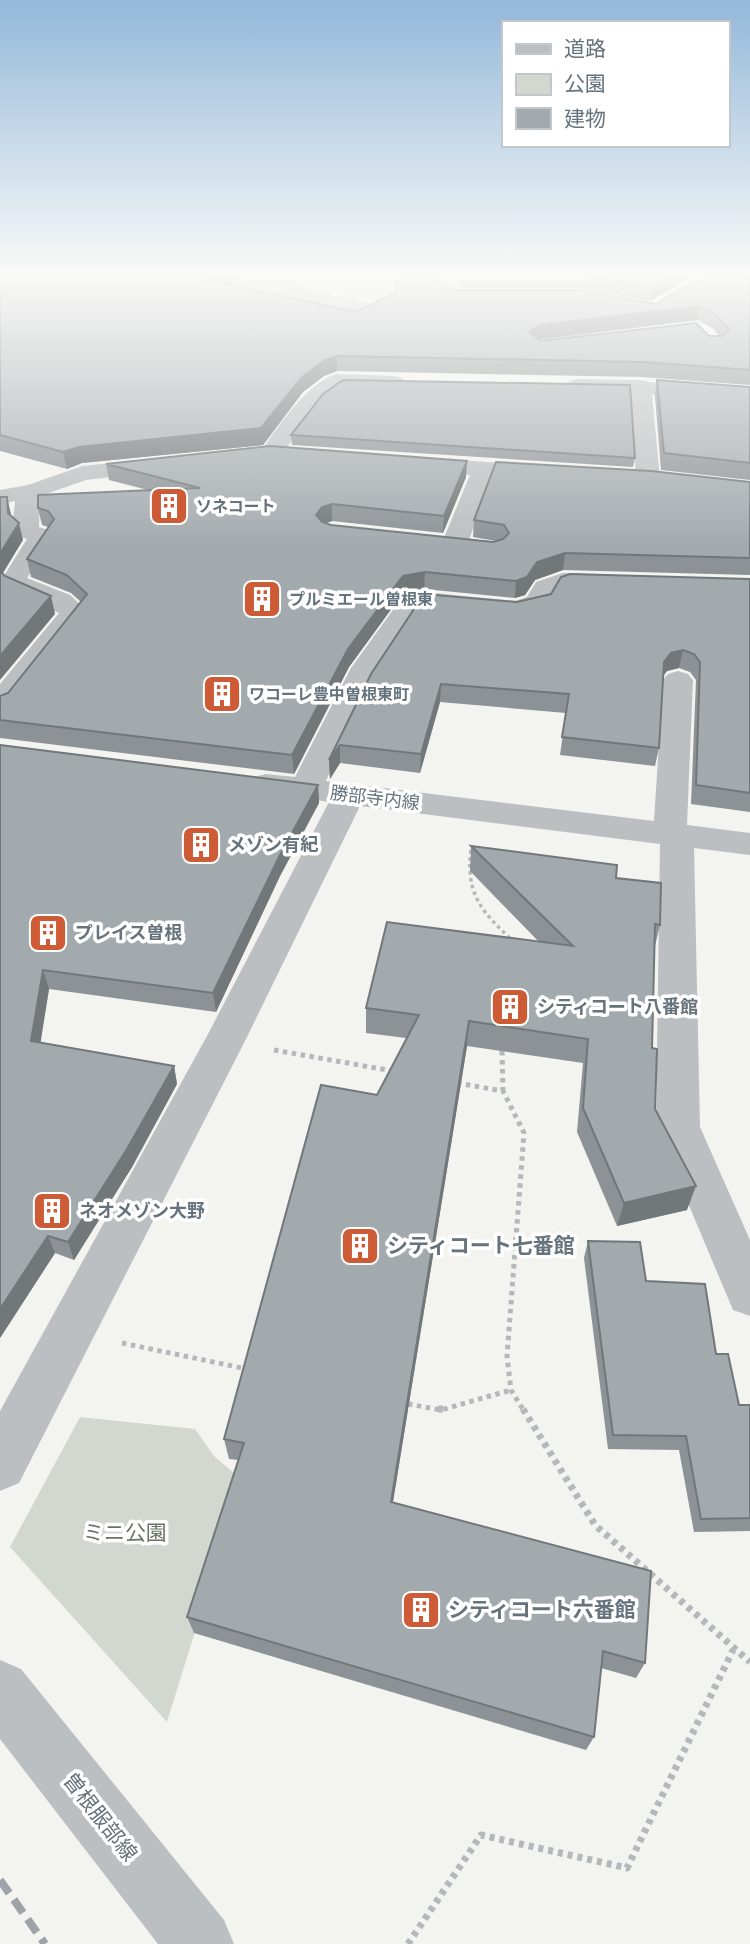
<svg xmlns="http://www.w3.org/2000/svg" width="750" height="1944" viewBox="0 0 750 1944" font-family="'DM Sans','Noto Sans JP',sans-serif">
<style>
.green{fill:#d2d8d0}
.water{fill:#b4bec2}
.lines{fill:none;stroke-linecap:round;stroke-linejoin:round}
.path-far2{stroke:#b5b8ba;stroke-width:3.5;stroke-dasharray:3.5 3.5;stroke-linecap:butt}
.path-far1{stroke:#b5b8ba;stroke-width:5;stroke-dasharray:4.5 4.5;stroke-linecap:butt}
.path{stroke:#b5b8ba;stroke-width:7;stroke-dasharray:5 5;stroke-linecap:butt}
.minor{fill:#bbbfc1;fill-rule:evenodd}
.rail{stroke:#9da3a7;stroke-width:8;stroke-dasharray:16 8;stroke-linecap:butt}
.wall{fill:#8c9296;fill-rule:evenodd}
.shaded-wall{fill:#72777a}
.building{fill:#a3aaae;stroke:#72777a;stroke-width:2;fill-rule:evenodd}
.labels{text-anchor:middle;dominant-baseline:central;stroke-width:7;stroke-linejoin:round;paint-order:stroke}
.far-poi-label{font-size:16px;font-weight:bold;fill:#66737d;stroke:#fff;text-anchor:start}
.street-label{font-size:18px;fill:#66737d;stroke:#fff}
.poi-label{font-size:18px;font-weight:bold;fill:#66737d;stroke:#fff;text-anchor:start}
.near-poi-label{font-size:21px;font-weight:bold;fill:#66737d;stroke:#fff;text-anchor:start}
.near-park-label{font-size:21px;fill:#677564;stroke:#fff}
.near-street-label{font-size:21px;fill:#66737d;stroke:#fff}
</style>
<rect width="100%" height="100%" fill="#f3f3f0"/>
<path class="green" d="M286 276H408L394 301C376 302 362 296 343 296L340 292 313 287 308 280Z
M80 1417 195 1429 214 1456 242 1480 167 1722 10 1547Z"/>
<path class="water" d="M172 276H281L308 285 304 288 315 291 333 292 331 296 357 297 354 299 377 306 361 325Z"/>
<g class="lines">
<path class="path-far2" d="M471 850C465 895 483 913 514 942"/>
<path class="path-far1" d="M274 1050 393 1071
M502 1051 503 1091
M457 1083 503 1091 524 1133 507 1356 511 1390 524 1411
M122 1343 247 1369
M408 1404 441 1410 511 1390"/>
<path class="path" d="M438 1409H443
M523 1409 595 1525 750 1662
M408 1944 481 1835 627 1868 733 1650"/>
<path class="minor" d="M439 276H457L458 291H495L504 296 495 301H443L440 297Z
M337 374 395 376 402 378 405 382 402 386 395 388 342 386 321 401 279 458H263L260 453C276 429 308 381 337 374Z
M577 379 641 380 649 382 750 388V400L652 395 660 478 656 483H640L636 478 631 394 570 389 567 385 570 381Z
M414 457 546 466 554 468 558 473 554 478 546 480 493 476 467 545 463 550 454 553 445 550 441 545 470 475 406 469 402 464 406 459Z
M159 458 167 460 171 465 167 470 86 480 40 496 39 527 51 531 55 536 27 578 70 595 88 612 11 710 0 713V684L59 613 10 591 0 582 27 539C8 534 14 518 15 501L0 504V490L28 485 82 466Z
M563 573 618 575 622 581 618 587C604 590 566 584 556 594 553 597 551 605 548 609L515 617 422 609C381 661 352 720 326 781L654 821 663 680 668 674 678 671 688 674 693 680 687 825 750 833V855L694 848 700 1127 750 1240V1316L733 1310 656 1127 660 844 360 806 245 1041 19 1483 0 1491V1411L207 1036 329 802 254 791 250 784 254 777 266 774 295 777 351 668 403 596 424 592 515 601 527 597 536 582Z
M0 1660 21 1669 224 1920 234 1944H158L0 1739Z"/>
<path class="rail" d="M0 1880 45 1944"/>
</g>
<path class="wall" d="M0 276 229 284 356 312 395 293 438 283 450 290 656 304 750 276V385L641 377 337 371 324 376 303 392 263 445 82 463 67 469 0 451ZM698 320 714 329 719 336 540 341 539 340Z
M459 276H693L650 301 577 288H460Z
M657 380 750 387V480L661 470 655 396Z
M291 435 635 458 633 467 292 445Z
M106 464 466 477 443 533 332 521 325 523 331 525 493 542 496 541 473 537 474 520 750 482V575L563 570 535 580 525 595 515 598 424 589 403 593 349 667 294 774 0 738V696L8 693 81 602 71 593 31 577 27 559 48 527 42 525 38 508 148 490 109 480Z
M750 579V812L691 804 696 680 690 672 679 668 667 671 663 676 659 748 655 766 560 755 566 713 440 702 420 773 340 763 330 779 329 760 371 674 517 602Z
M0 745 318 785 319 803 280 876 216 1012 49 989 40 1042 174 1066 177 1084 132 1167 74 1260 55 1253 0 1338Z
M471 846 616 878 660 925 655 946 652 1048 655 1109 687 1210 617 1226 577 1132 583 1063 467 1046 393 1502 645 1663 636 1678 601 1668 594 1737 586 1750 194 1633 187 1617 238 1460 229 1459 224 1439 377 1095 406 1038 366 1033V1008L539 942 470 871Z
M588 1241 646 1281 716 1354 739 1405H750V1531L694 1532 679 1450 608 1449 584 1258Z"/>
<path class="shaded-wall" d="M216 276H246L209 294 208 280Z
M672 276H693L650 301 653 287Z
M700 306 698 320 540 339 528 347 529 332 541 325Z
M337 356V371L324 376 303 392 263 445 82 463 67 469 63 452 302 377 324 361Z
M467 461 466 477 443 533 444 516Z
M7 497 11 514 12 531 8 513Z
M332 504V521L322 525 316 515 322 507Z
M19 523 23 540 0 578V554Z
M565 553 563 570 535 580 525 595 515 598 516 581 537 562Z
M425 572 424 589 403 593 349 667 294 774 292 755 348 649 403 576Z
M51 596 55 614 0 680V656Z
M683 650 679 668 667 671 660 680 664 662 671 653Z
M441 684 440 702 420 773 421 754Z
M340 745V763L330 779 329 760Z
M318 785 319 803 280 876 216 1012 213 993 279 857Z
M43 970 49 989 38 1059 31 1041Z
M469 1021 467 1046 390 1520 391 1502Z
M174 1066 177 1084 132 1167 74 1260 68 1242Z
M696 1186 687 1210 617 1226 624 1203Z
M48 1236 55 1253 0 1338V1309Z"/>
<path class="building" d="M0 276H216L208 280 356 312 395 293 398 276H438V283L450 290H578L656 304 702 276H750V370L643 362 337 356 324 361 302 377 261 428 79 447 63 452 0 435ZM700 306 716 315 729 329 723 336H709L696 323 540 341 529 332 541 325Z
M588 276H672L653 287Z
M343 380 630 385 635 458 291 435 323 394Z
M657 380 750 387V463L664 453Z
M270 446 467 461 444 516 332 504 322 507 316 515 322 522 331 525 493 542 503 539 509 533 504 525 474 520 496 462 651 471 750 482V558L565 553 537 562 527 577 516 581 425 572 403 576 348 649 292 755 0 720V696L8 693 87 594 67 575 27 559 54 519 48 511 38 508V495L200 488 106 464Z
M0 497H7L8 513 19 523 0 554Z
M0 571 5 576 51 596 0 656Z
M570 574 750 579V793L696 785 700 662 694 654 683 650 671 653 664 662 659 748 562 737 569 694 441 684 421 754 340 745 329 760 371 674 424 594 517 602 551 594 561 577Z
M0 745 318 785 279 857 213 993 43 970 31 1041 174 1066 127 1149 68 1242 48 1236 0 1309Z
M471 846 617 865 616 878 661 883 660 925 655 924 652 1048 657 1049 655 1109 696 1186 624 1203 583 1108 588 1039 469 1021 391 1502 651 1571 645 1663 603 1651 594 1737 187 1617 244 1443 224 1439 321 1085 377 1095 419 1015 366 1008 387 922 573 946Z
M588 1241 640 1242 646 1281 705 1284 716 1354H728L739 1405H750V1518L701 1519 686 1436 613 1435Z"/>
<linearGradient id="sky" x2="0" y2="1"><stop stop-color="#93b8d9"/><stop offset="0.5" stop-color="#fafaf8"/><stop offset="1" stop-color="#fafaf8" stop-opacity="0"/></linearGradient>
<rect width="750" height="548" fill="url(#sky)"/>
<defs>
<g id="building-square" transform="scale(2.0125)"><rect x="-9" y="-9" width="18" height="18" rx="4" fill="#cd5b36" stroke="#fff"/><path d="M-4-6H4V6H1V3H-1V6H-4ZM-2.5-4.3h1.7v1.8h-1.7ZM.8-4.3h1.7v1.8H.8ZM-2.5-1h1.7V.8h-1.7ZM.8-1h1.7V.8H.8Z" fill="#fff"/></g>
</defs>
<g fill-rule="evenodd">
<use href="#building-square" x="169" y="506"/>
<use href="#building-square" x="262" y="599"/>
<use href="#building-square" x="222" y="694"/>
<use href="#building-square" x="201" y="845"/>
<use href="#building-square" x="48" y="933"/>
<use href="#building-square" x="510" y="1007"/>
<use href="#building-square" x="52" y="1211"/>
<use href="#building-square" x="360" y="1246"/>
<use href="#building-square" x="421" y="1610"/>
</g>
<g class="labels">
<g class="far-poi-label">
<text x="196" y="506">ソネコート</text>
<text x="289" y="599">プルミエール曽根東</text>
<text x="249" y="694">ワコーレ豊中曽根東町</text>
</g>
<g class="street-label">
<text transform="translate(375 798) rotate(7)">勝部寺内線</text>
</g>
<g class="poi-label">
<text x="228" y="845">メゾン有紀</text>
<text x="75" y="933">プレイス曽根</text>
<text x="537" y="1007">シティコート八番館</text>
<text x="79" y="1211">ネオメゾン大野</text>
</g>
<g class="near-poi-label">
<text x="387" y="1246">シティコート七番館</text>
<text x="448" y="1610">シティコート六番館</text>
</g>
<g class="near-park-label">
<text x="125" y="1533">ミニ公園</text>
</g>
<g class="near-street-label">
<text transform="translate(100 1817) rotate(52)">曽根服部線</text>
</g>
</g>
<rect x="502" y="21" width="228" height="126" fill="#ffffff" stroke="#c2c7cb" stroke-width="2"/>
<rect x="516" y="44" width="35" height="10" fill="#bbbfc1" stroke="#c2c7cb" stroke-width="2"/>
<text x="564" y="56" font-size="21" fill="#66737d">道路</text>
<rect x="516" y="74" width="35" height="21" fill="#d2d8d0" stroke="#c2c7cb" stroke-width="2"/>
<text x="564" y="91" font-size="21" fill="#66737d">公園</text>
<rect x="516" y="108" width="35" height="21" fill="#a3aaae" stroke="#c2c7cb" stroke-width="2"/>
<text x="564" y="126" font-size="21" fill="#66737d">建物</text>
</svg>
